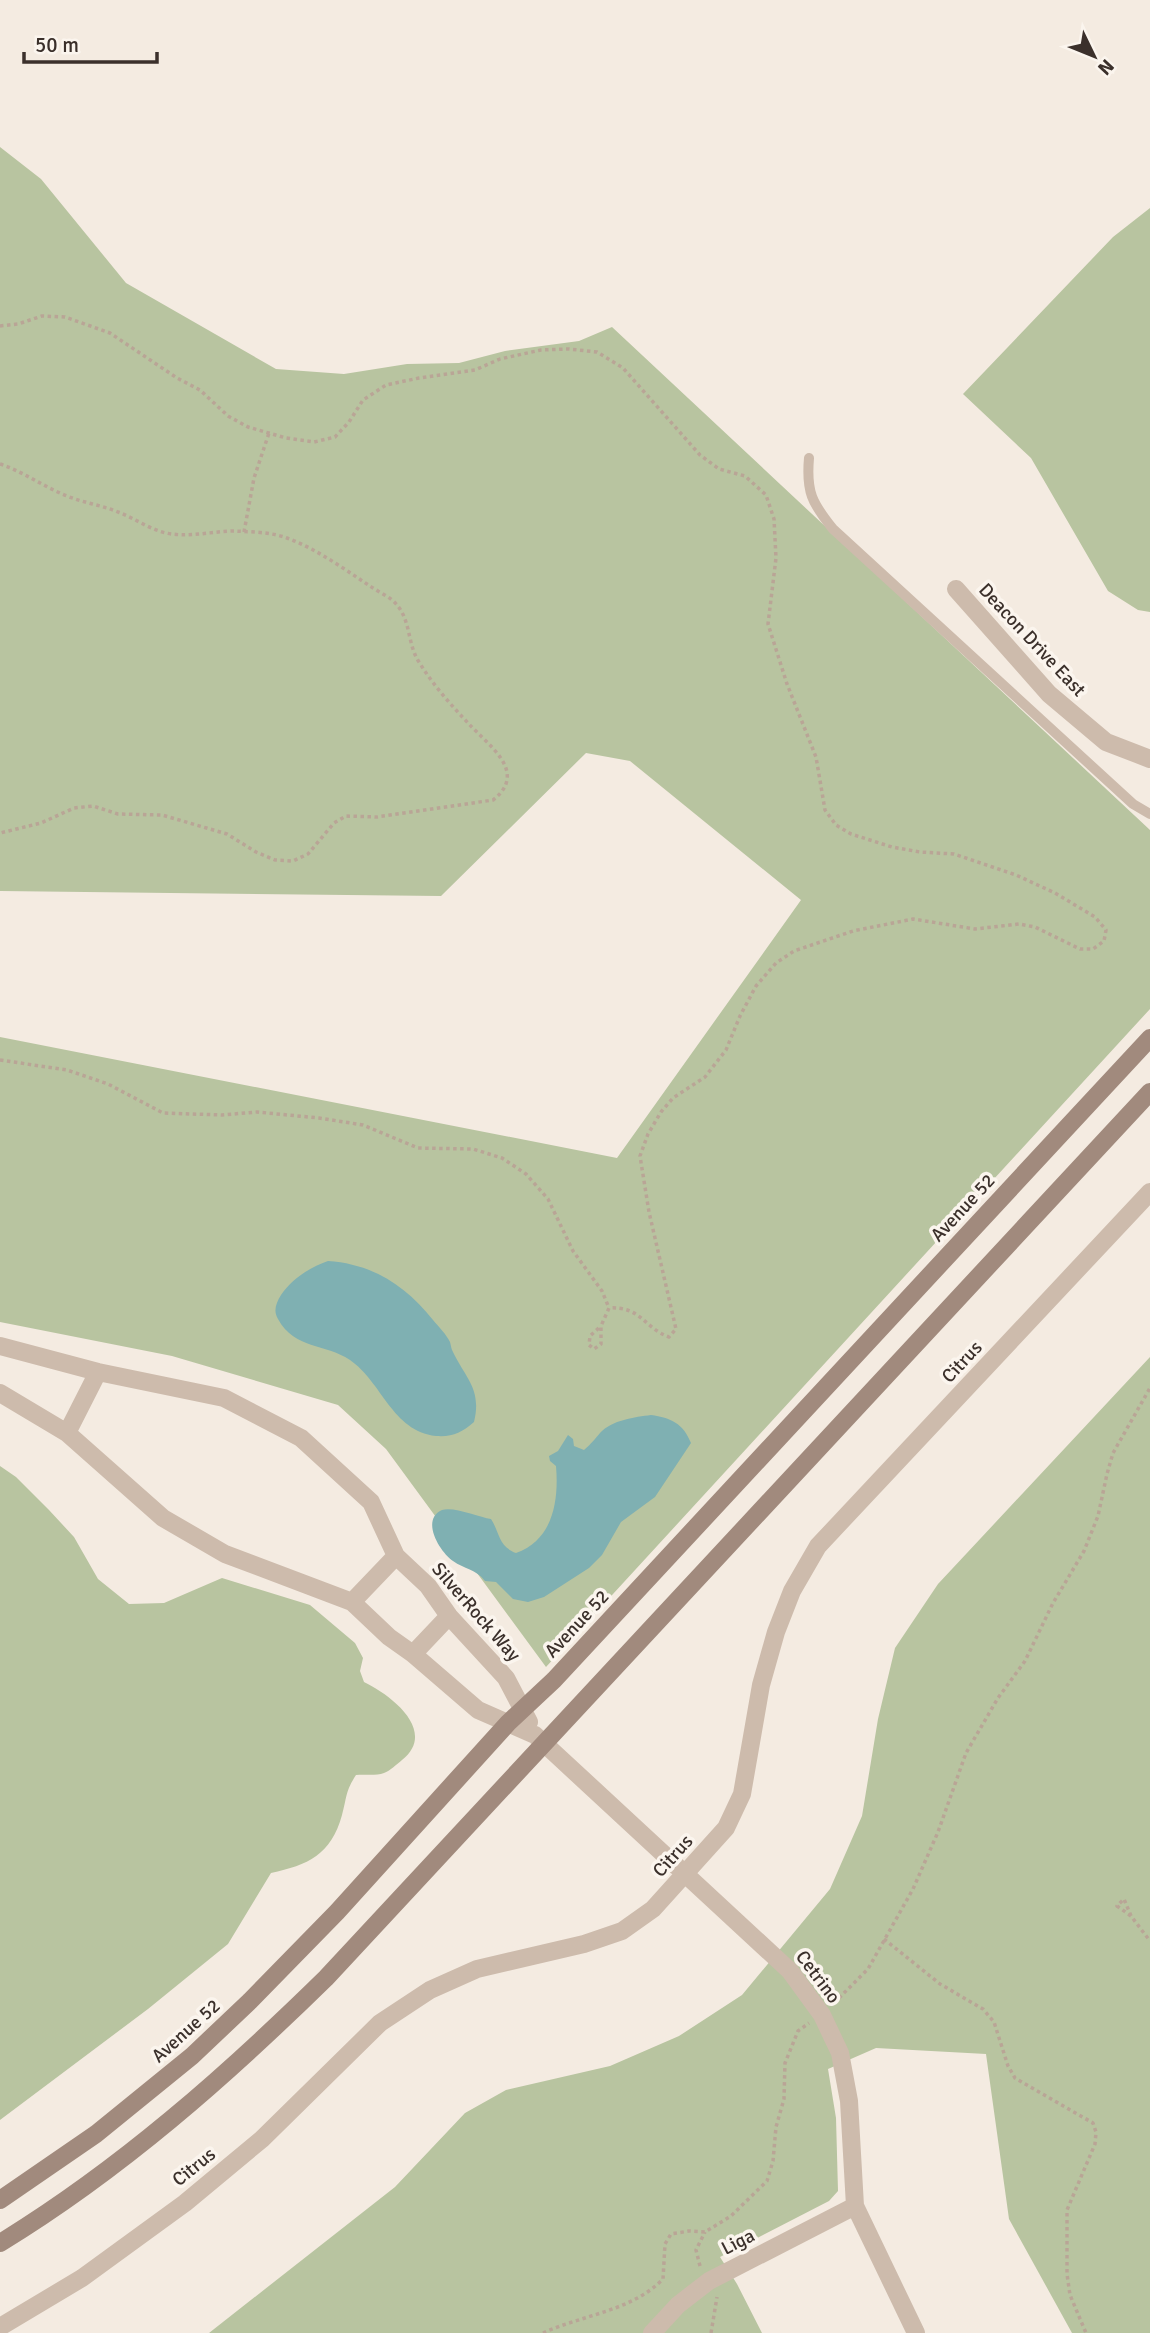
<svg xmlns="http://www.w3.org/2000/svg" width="1150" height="2333" viewBox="0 0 1150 2333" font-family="Signika,sans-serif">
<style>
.green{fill:#b8c4a0}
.water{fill:#7fb0b2}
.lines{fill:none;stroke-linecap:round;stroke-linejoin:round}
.path{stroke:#b9a596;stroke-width:3.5;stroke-dasharray:3.5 3.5;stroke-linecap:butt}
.lane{stroke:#cdbbac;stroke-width:10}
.street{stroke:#cdbbac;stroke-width:18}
.secondary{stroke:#a18a7d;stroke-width:18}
.labels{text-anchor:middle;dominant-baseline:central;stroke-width:7;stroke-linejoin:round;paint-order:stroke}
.street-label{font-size:19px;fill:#3b302b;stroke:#fbf5ee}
</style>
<rect width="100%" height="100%" fill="#f4ebe1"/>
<path class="green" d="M0 147 41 179 126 283 276 369 344 374 407 364 459 363 505 351 579 341 612 327 1150 830V1009L546 1667 386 1449 338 1405 172 1356 0 1322V1037L617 1158 801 900 630 761 586 753 441 896 0 891Z
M1150 208V612L1138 610 1108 591 1031 458 963 394 1113 237Z
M1150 1357V2333H1072L1009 2219 986 2054 876 2048 828 2069 836 2118 838 2191 829 2201 720 2257 737 2284 762 2333H209L395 2187 465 2113 506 2090 610 2066 679 2036 742 1995 830 1889 862 1816 878 1719 895 1648 938 1584Z
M0 1466 16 1477 49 1510 74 1537 98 1579 129 1604 164 1603 222 1578 310 1605 355 1643 363 1658 360 1671 364 1682C391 1695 438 1731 402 1760 397 1764 390 1771 384 1773 376 1776 365 1774 356 1775 345 1792 347 1797 342 1815 331 1855 308 1865 271 1873L228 1944 148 2009 0 2120Z"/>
<path class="water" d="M328 1261C373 1264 406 1286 433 1320 439 1327 446 1334 450 1342 451 1345 451 1349 453 1352 466 1379 482 1389 474 1422 461 1433 453 1437 436 1436 392 1431 382 1382 350 1360 325 1343 295 1350 278 1319 273 1311 276 1303 281 1295 292 1279 310 1267 328 1261Z
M651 1415C671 1418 683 1423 691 1443L655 1497 621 1522 602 1555 589 1568 544 1597 528 1602 513 1599 496 1582 485 1581C476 1569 464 1569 453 1561 440 1552 420 1520 442 1510 453 1506 479 1517 491 1519 500 1533 498 1546 516 1553 553 1540 559 1501 556 1466L550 1461 549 1456 558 1451 568 1435 573 1439 574 1446 584 1450C591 1444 595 1439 600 1433 612 1420 635 1417 651 1415Z"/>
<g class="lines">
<path class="path" d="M0 326 18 324 42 316 65 317 110 333 177 378 200 390 228 416 248 427 286 438 314 442 335 437 349 422 363 400 386 385 419 378 475 370 500 359 541 350 569 349 597 352 623 368 700 455 719 469 745 476 766 495 774 519 776 558 768 624 787 684 816 757 825 810 836 825 851 834 892 847 920 852 954 854 1016 875 1055 893 1095 917 1106 930 1104 941 1093 949H1080L1035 927 1019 924 975 929 913 919 853 931 794 951 776 963 756 986 740 1016 726 1050 705 1077 673 1098 661 1112 648 1134 640 1156 649 1212 676 1329 669 1337C644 1328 641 1306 609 1308
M0 464C24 472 44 487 67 496 84 503 101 505 118 512 134 518 149 529 166 533 189 538 212 531 235 531 252 532 271 532 287 538 317 549 344 569 370 586 377 591 386 595 392 600 412 617 406 642 419 662 433 685 451 705 469 724 488 745 529 772 493 800L377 817 346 816 334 823 308 854 293 861 275 860 256 852 227 834 162 815 118 814 93 806 74 808 41 823 0 833
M244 532 254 478 269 433
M0 1060 67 1070 108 1084 163 1113 222 1115 257 1112 319 1118 363 1125 418 1148 473 1149 502 1158 526 1174 548 1199 573 1251 602 1291 609 1308 601 1326V1344L594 1349 589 1345 590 1336 601 1326
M1131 1916 1117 1906 1124 1899 1131 1916 1150 1941
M884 1939 940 1984 983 2009 994 2022 1008 2066 1015 2078 1093 2123 1096 2132 1095 2144 1067 2210V2274L1070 2295 1086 2333
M834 2003 868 1969 913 1889 938 1832 966 1753 998 1698 1025 1661 1053 1603 1084 1551 1098 1516 1107 1474 1113 1453 1150 1388
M700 2266 696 2250 705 2232
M543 2333C582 2315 632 2311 663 2279L665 2244 671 2234 689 2231 705 2232 731 2216 767 2181 773 2161 776 2127 784 2099 785 2063 798 2031 809 2023
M711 2333 717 2297"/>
<path class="lane" d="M809 458C806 492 812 503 833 529L1133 804 1150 814"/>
<path class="street" d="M956 589 1049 694 1106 742 1150 759
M0 1346 98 1372 224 1398 301 1438 371 1502 396 1556 428 1586 449 1616 506 1678 529 1722
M0 1393 67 1433 163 1518 225 1554 352 1602 389 1637 413 1654 478 1710 535 1735 790 1971 822 2015 840 2053 849 2101 855 2206 916 2333
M67 1433 98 1372
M352 1602 396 1556
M413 1654 449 1616
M0 2327 82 2278 185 2203 262 2139 380 2023 430 1990 477 1969 584 1944 622 1931 653 1909 726 1828 742 1794 761 1685 776 1632 792 1591 818 1546 1150 1192
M652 2333 678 2305 709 2281 855 2206"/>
<path class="secondary" d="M0 2200 96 2134 192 2056 250 2001 337 1912 508 1723 554 1680 1150 1038
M0 2243C121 2169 226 2076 326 1978L1150 1092"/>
</g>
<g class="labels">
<g class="street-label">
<text transform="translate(1032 640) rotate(47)">Deacon Drive East</text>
<text transform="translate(963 1208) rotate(-47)">Avenue 52</text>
<text transform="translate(962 1362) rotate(-47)">Citrus</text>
<text transform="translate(476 1612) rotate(49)">SilverRock Way</text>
<text transform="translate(577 1624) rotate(-47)">Avenue 52</text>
<text transform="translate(673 1856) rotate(-48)">Citrus</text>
<text transform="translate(818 1977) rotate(53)">Cetrino</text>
<text transform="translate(186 2031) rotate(-42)">Avenue 52</text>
<text transform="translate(194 2167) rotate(-39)">Citrus</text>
<text transform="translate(738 2242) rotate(-27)">Liga</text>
</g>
</g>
<g transform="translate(1094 56) rotate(133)" stroke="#fbf5ee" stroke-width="5" paint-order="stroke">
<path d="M0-5L12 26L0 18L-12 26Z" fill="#3b302b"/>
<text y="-10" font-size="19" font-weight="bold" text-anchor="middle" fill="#3b302b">N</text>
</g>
<path d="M24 52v10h133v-10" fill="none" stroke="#3b302b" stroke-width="3.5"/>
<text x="35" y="52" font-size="21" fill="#3b302b" stroke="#fbf5ee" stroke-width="5" paint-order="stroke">50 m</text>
</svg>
